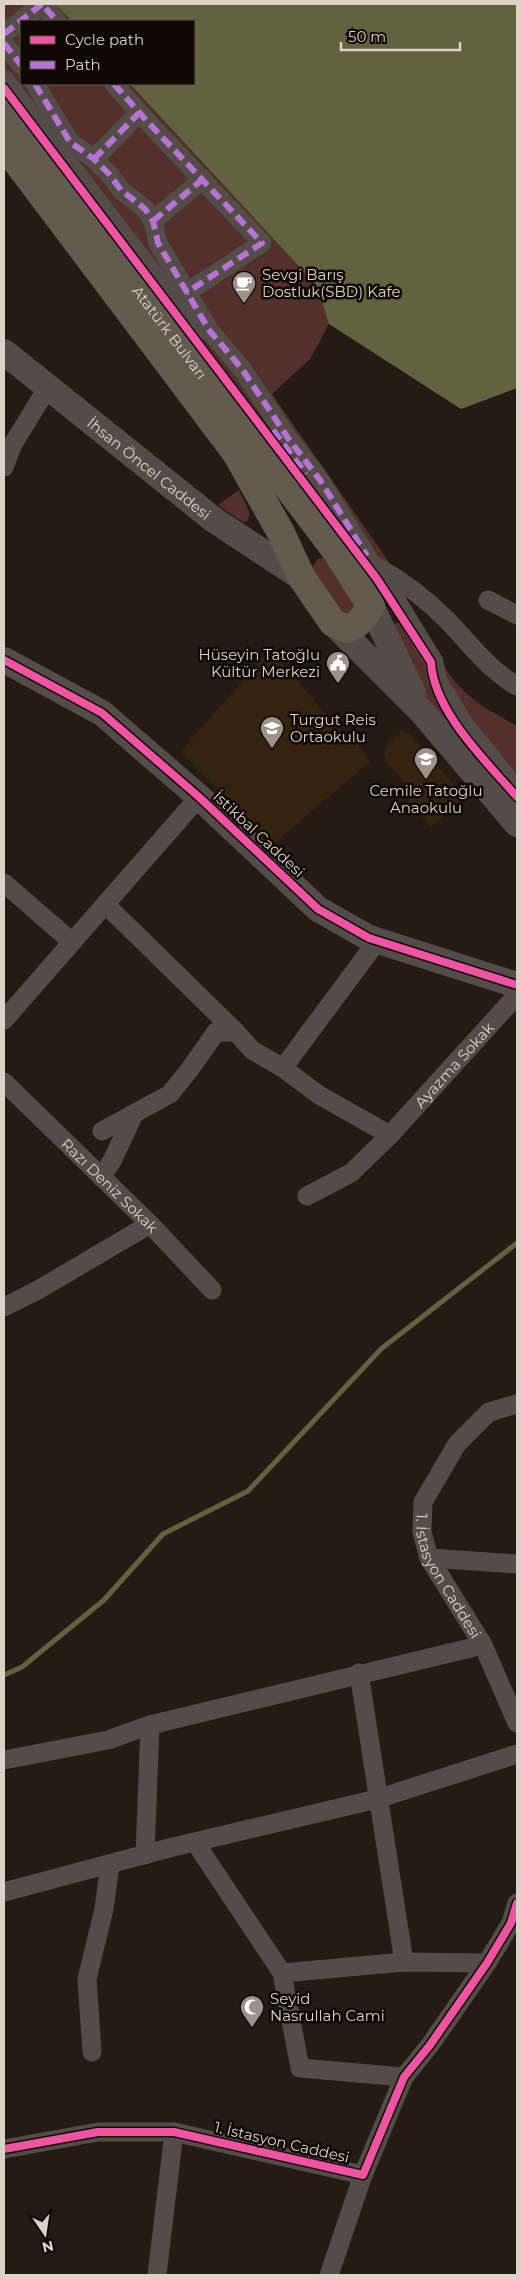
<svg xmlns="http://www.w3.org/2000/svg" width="521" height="2279" viewBox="0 0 521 2279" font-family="Montserrat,sans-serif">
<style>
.built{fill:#34230f}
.green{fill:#54302d}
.water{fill:#60633d}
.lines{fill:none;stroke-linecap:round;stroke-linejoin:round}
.stream{stroke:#60633d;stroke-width:5}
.street{stroke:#544d47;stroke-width:19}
.secondary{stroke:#544d47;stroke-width:26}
.primary{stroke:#635c4e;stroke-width:28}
.quiet{stroke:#b673d3;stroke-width:6;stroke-dasharray:12 6;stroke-linecap:butt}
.cycleway-casing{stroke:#0f0904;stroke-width:11}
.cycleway{stroke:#f153a3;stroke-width:8}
.labels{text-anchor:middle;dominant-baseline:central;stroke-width:5;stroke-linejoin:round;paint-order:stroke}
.poi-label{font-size:15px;fill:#dcd2c8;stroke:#0f0904;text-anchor:start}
.street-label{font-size:15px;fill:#dcd2c8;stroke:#0f0904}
</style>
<rect width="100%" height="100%" fill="#241c14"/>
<path class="built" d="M270 650 354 746 357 744 371 761 273 844 180 752Z
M402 730 410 734 457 788 455 791 463 800 431 827 408 801 413 793 396 772 387 763 384 754 388 742Z"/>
<path class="green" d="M4 4H55L72 21H21V84H130L317 286 329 324 310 359 272 394 402 581 358 560 4 118Z
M239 490 250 514 247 521 243 522 218 505Z
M325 557 357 607 347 615H343L312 568 318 559Z
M398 622C434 627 436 661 457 684 474 703 495 714 517 726V826L433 719 390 627Z"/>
<path class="water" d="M55 4H517V388L461 409 329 324 317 286 130 84H194V21H72Z"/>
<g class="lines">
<path class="stream" d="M4 1675 22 1667 104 1600 163 1534 248 1491 381 1349 517 1243"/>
<g class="street">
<path d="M4 34 42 4 57 21"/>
<path d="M4 43 21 65"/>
<path d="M4 79 198 332"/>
<path d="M35 84 70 142 94 159 109 174 121 190 145 209 153 221 158 243 209 330 242 369 288 438 320 480 372 565 384 580 434 662 437 680 464 724 517 790"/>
<path d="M114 84 146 120 262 243 186 293"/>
<path d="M94 159 139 113"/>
<path d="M153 221 203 179"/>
<path d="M4 467 13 444 48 387"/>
<path d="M379 568C404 582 427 600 447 620 470 644 488 669 517 686"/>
<path d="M488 600 517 615"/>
<path d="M4 883 72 942"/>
<path d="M105 904 236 1032"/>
<path d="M378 940 283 1068 319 1095 390 1135"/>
<path d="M4 1020 199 797"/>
<path id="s1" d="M4 1082 150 1224 212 1290"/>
<path d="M102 1131 170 1094 190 1069 216 1032H236L252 1050 283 1068"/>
<path d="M101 1177 112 1161 133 1116"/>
<path id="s2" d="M307 1196 351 1173 390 1135 517 995"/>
<path d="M4 1307 38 1290 150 1224"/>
<path id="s3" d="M517 1404 489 1412 457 1444 423 1502 422 1532 429 1558 483 1645 517 1723"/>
<path d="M429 1558 517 1564"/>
<path d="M359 1673 404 1962"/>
<path d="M4 1760 108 1740 150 1725"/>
<path d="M195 1842 282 1973 300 2068 404 2077"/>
<path d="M145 1855 150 1725 483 1645"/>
<path d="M4 1892 169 1848 377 1799 517 1754"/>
<path d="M282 1973 404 1962 487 1963"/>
<path d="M92 2052 87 1979 104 1909 110 1864"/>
<path d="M4 2149 98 2132H174L363 2175 404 2077 430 2045 487 1963 511 1923 517 1903"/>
<path d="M157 2275 174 2132"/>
<path d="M329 2275 363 2175"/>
</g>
<g class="secondary">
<path id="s4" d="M4 352 214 520 302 578"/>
<path d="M371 606 413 693"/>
<path d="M333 623 422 712 517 824"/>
<path d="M4 660 102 713 199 797 318 909 369 938 517 985"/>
</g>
<path class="primary" id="s5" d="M4 113 336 551 371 606C364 617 360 624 348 629L333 623 302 578 280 531 236 453 4 145"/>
<path class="quiet" d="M4 34 42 4 57 21
M4 43 21 65
M35 84 70 142 94 159 109 174 121 190 145 209 153 221 158 243 209 330 242 369 288 438 320 480 367 556
M114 84 146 120 262 243 186 293
M94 159 139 113
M153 221 203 179
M273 430 306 474"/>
<g class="cycleway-casing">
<path id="cycleway" d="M4 88 377 579 431 662C434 712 486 761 517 797
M4 660 102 713 199 797 318 909 369 938 517 985
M4 2149 98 2132H174L363 2175 404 2077 430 2045 487 1963 511 1923 517 1903"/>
</g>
<use href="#cycleway" class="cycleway"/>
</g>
<defs>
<g id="cafe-pin" transform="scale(1.25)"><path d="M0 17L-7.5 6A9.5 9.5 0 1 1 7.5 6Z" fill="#9c9289" stroke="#0f0904"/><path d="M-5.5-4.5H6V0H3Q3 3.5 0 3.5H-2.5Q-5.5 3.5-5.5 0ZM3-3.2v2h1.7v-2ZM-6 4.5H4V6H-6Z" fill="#fff"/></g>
<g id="civic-pin" transform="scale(1.25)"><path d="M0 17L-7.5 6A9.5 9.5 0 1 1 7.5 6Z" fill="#9c9289" stroke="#0f0904"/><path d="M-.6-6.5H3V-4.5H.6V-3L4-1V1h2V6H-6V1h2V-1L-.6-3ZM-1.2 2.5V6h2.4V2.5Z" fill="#fff"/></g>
<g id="school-pin" transform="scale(1.25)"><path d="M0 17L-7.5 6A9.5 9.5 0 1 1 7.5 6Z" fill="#9c9289" stroke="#0f0904"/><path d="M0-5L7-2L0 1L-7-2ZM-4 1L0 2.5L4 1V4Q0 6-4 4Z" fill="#fff"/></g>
<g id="mosque-pin" transform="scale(1.25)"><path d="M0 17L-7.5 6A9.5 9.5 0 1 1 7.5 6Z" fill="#9c9289" stroke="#0f0904"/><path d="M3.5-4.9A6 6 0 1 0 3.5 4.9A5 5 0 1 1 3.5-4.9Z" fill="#fff"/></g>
</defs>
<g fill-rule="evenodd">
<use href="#cafe-pin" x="244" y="283"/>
<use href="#civic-pin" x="338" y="663"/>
<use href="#school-pin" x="272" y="728"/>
<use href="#school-pin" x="426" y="759"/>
<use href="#mosque-pin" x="252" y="2007"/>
</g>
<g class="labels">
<g class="poi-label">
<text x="262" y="274">Sevgi Barış<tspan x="262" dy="17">Dostluk(SBD) Kafe</tspan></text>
<text x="320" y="654" text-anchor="end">Hüseyin Tatoğlu<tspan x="320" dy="17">Kültür Merkezi</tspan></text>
<text x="290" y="719">Turgut Reis<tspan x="290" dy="17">Ortaokulu</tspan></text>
<text x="426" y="790" text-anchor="middle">Cemile Tatoğlu<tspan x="426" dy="17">Anaokulu</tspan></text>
<text x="270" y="1998">Seyid<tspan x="270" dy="17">Nasrullah Cami</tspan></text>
</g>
<g class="street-label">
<text stroke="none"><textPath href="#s5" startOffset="275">Atatürk Bulvarı</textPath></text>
<text stroke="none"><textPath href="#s4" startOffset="186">İhsan Öncel Caddesi</textPath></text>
<text transform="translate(259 834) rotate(43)">İstikbal Caddesi</text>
<text stroke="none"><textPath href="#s2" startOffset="199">Ayazma Sokak</textPath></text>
<text stroke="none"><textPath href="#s1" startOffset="148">Razı Deniz Sokak</textPath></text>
<text stroke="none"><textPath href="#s3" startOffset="222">1. İstasyon Caddesi</textPath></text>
<text transform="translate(282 2142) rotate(13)">1. İstasyon Caddesi</text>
</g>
</g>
<rect width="521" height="2279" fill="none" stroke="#dcd2c8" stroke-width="10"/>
<rect x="20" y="20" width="175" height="65" fill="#0f0904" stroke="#615952"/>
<rect x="30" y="36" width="25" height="8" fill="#f153a3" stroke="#615952"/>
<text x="65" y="45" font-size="15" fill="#dcd2c8">Cycle path</text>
<rect x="30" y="61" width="25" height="8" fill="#b673d3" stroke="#615952"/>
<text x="65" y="70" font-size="15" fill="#dcd2c8">Path</text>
<g transform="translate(45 2234) rotate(167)" stroke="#0f0904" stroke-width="4" paint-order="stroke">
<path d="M0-4L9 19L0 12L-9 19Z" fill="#dcd2c8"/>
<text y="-8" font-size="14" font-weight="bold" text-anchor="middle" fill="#dcd2c8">N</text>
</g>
<path d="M341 42v8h119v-8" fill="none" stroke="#dcd2c8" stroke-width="2.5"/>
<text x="348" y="42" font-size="15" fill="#dcd2c8" stroke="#0f0904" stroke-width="4" paint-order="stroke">50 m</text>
</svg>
